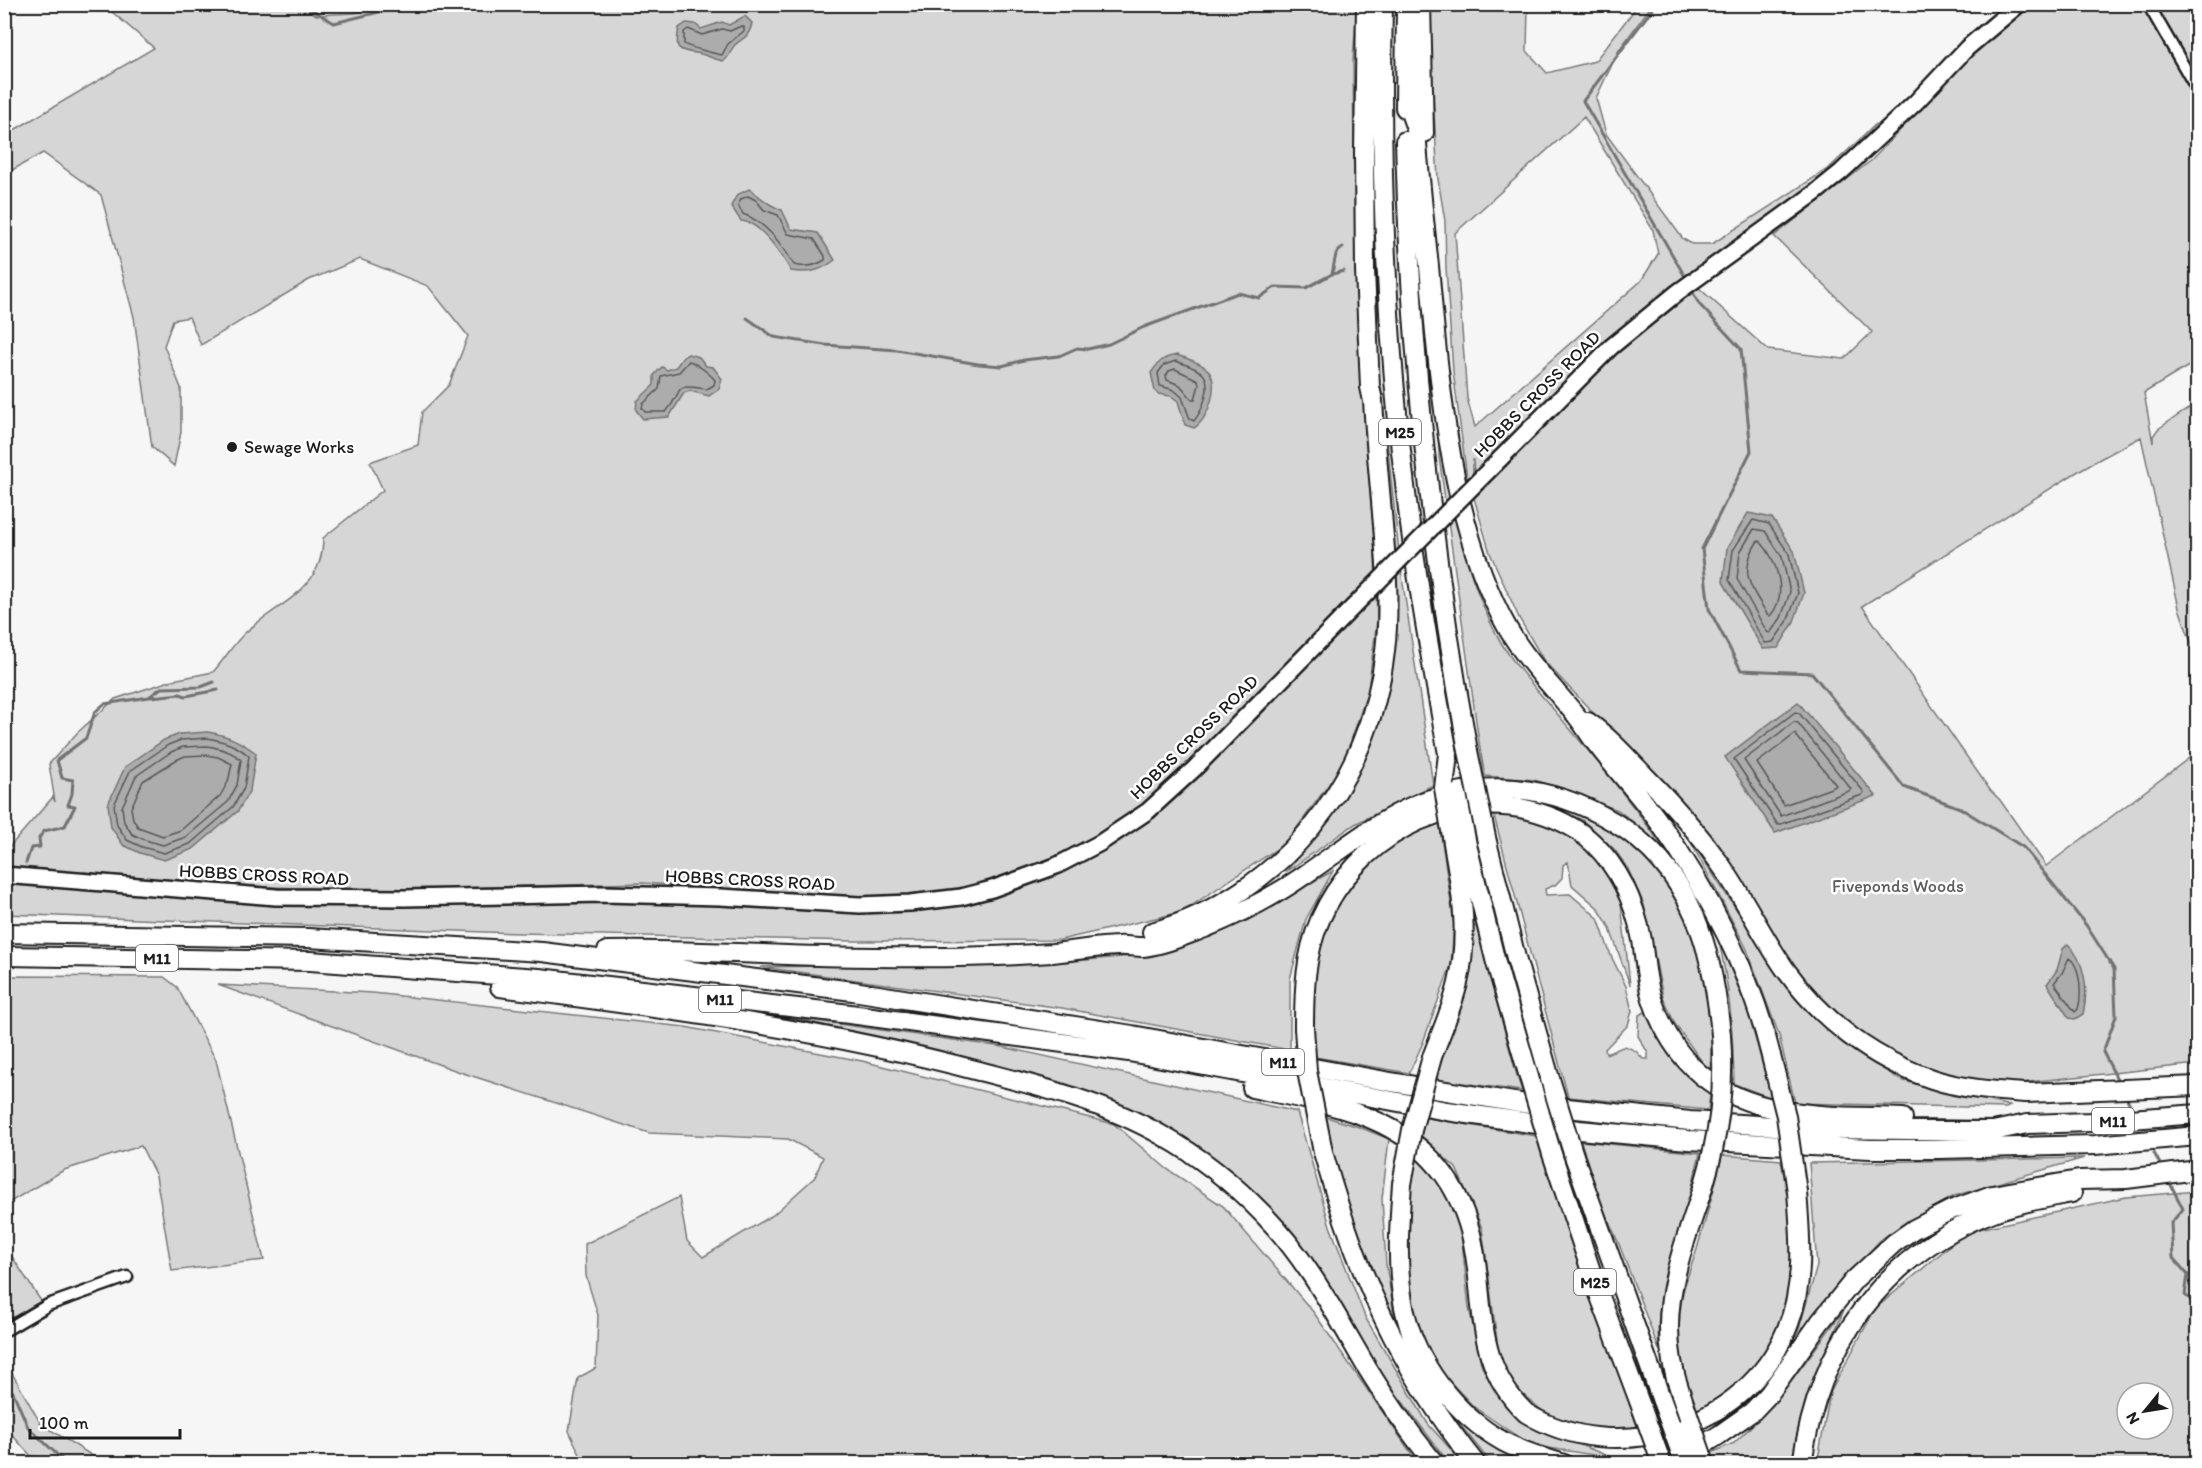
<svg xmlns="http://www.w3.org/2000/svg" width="2202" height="1468" viewBox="0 0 2202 1468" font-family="Itim,sans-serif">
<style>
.green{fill:#d6d6d6;stroke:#797979;stroke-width:1.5;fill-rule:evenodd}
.water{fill:#acacac;stroke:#727272;stroke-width:1.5}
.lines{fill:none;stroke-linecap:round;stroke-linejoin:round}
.shore{stroke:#565656;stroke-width:1.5}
.stream{stroke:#727272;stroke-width:3}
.street-casing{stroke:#1c1c1c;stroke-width:15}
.secondary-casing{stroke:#1c1c1c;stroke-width:20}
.highway-casing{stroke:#1c1c1c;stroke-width:22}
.street{stroke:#fff;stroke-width:10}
.secondary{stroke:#fff;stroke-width:15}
.highway{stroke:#fff;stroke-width:18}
.secondary-bridge-casing{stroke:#1c1c1c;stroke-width:20;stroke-linecap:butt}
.highway-bridge-casing{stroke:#1c1c1c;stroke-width:22;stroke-linecap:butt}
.secondary-bridge{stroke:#fff;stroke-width:15}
.highway-bridge{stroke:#fff;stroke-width:18}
.poi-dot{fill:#1c1c1c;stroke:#fff;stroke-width:2}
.labels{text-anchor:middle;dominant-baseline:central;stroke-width:5;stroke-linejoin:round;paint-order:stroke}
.shield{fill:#fff;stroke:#606060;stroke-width:1.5}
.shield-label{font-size:16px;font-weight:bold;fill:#1c1c1c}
.street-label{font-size:18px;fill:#1c1c1c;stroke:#fff}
.poi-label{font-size:18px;fill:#1c1c1c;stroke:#fff;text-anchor:start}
.park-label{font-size:18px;fill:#5d5d5d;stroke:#fff}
</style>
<rect width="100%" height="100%" fill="#f6f6f6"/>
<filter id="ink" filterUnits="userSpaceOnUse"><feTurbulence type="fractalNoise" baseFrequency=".0167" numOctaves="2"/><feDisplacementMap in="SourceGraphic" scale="12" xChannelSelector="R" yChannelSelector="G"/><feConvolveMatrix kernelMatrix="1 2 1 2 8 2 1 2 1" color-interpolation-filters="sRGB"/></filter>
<g filter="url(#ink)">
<path class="green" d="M301 4 316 15 355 13 389 4 1357 5 1353 61 1355 241 1366 441 1375 552 1377 620 1368 690 1343 765 1291 836 1281 846 1182 912 1060 940 855 941 485 932 5 914V852L53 797 55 802 49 764 77 733 115 699 173 680 213 672C224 660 233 644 245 633 278 602 323 592 323 538L383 490 370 462 418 445 422 412 449 385 468 336 428 286 360 259 309 280 201 345 189 317 173 320 164 346 181 388V432L174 466 152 447 134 317 101 195 43 153 5 174 4 136 154 48 104 5ZM84 872 192 885 383 890 643 883 830 896 229 900Z
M1430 5H1528L1527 51 1547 73 1595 61 1638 5H1652L1619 50 1596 98 1606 134 1683 239 1692 244H1712L1829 168 1876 124 1882 130 1849 157 1605 346 1474 475 1473 459V475L1467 478 1453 371 1446 268 1445 221 1438 179 1429 30ZM1584 117 1653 230 1658 254 1641 281 1475 427 1467 398 1455 233Z
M2026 5H2197V361L2144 393 2153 443V436L2158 429 2197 403V660L2179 608 2141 437 2085 467 1862 606 1990 790 2000 800 2046 866 2197 752V1064L2000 1085 1933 1071 1874 1045 1831 1014 1785 961 1654 777 1544 661 1519 618 1490 553 1474 498 1621 349 1699 288 1768 350 1844 359 1872 332 1774 236 1872 160 1965 61Z
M1381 384 1399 552 1392 559Z
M1438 428C1453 501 1463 575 1500 641 1517 669 1538 691 1559 716 1595 758 1631 802 1663 847L1618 810 1535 780 1485 776 1480 749 1439 457Z
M1401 570 1433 785 1355 824 1286 872 1337 806 1375 730 1391 677 1394 634V577Z
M1541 803 1585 814 1634 845 1682 903 1704 963 1712 1023 1710 1073 1675 1024 1663 997 1644 905 1627 867 1614 849 1582 820Z
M1493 812 1536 818 1571 835 1600 860 1620 894 1630 985 1609 926 1598 908 1572 885 1568 862 1563 865 1562 878 1555 885 1545 889 1546 895 1570 894 1598 918 1611 956 1626 986 1632 1011 1628 1025 1605 1049 1606 1054 1625 1046 1636 1051 1643 1059H1648V1053L1638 1036 1639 1015 1647 1011C1657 1037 1671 1060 1692 1079 1698 1084 1705 1089 1710 1095L1708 1110 1568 1097Z
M1439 821 1454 923 1451 965 1422 1045 1409 1073 1315 1057 1310 1003 1321 935 1347 884 1388 849 1420 829Z
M1687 835 1778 972 1832 1033 1900 1080 2010 1106 2006 1108 1795 1103 1779 1035 1746 947Z
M1333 871 1306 919 1290 979V1050L1062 1008 761 967 1063 962 1133 956 1208 934 1251 915Z
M1476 926 1517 1076 1522 1091 1433 1079 1467 983 1473 927Z
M1718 938 1747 1009 1772 1098 1734 1084C1733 1034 1730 986 1718 938Z
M5 976 164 977 177 987 216 1060 264 1260 172 1271 156 1176 141 1146 64 1170 5 1205Z
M218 985 373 993 685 1027 862 1061 1114 1124 1167 1169 1223 1206 1314 1313 1418 1463H584L569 1431 578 1378 596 1368 598 1315 586 1276 585 1244 679 1197 687 1241 703 1257 773 1215 815 1177 823 1157 788 1139 649 1133 460 1072Z
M788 1017 1003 1047 1297 1112 1330 1226 1365 1317 1428 1424 1463 1463H1449L1379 1371 1310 1259 1257 1194 1189 1142 1110 1100 947 1053Z
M1323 1116 1359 1127 1389 1139 1382 1199 1386 1264 1396 1327 1358 1244 1332 1162Z
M1421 1117 1536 1136 1642 1440 1559 1425 1513 1386 1499 1356 1482 1228 1456 1168 1416 1132Z
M1581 1141 1700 1153C1696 1170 1692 1187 1688 1204 1673 1256 1654 1294 1659 1350L1619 1244 1597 1194Z
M1413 1154 1442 1187 1451 1203 1461 1232 1469 1308 1482 1367 1506 1407 1543 1430 1613 1458 1530 1445 1474 1407 1439 1370 1412 1322 1406 1263 1409 1175Z
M1722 1155 1781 1160 1790 1208 1794 1248 1792 1290 1785 1321 1753 1375 1697 1419C1683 1380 1674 1338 1682 1297 1685 1281 1692 1265 1697 1249 1706 1218 1715 1187 1722 1155Z
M2084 1158 1954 1196 1881 1239 1825 1303 1795 1343 1817 1266 1809 1163Z
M2197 1191V1463L1817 1464 1830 1393 1875 1309 1966 1232 2126 1197ZM2127 1393H2163V1429H2127Z
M5 1246 41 1301 5 1322H4Z
M1844 1310 1810 1390 1794 1463H1712L1709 1454 1734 1443 1773 1405Z
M4 1359 41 1424 104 1463H68L31 1456 5 1427Z
M1444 1405 1522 1463H1491Z"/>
<path class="water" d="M745 16 752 23C748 43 738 37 732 49 729 55 729 57 724 61 714 60 706 54 696 53 676 51 675 48 679 28L686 23 695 24 701 29 722 22 729 25Z
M749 189C763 198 765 204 782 210L791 229 818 233 835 260C821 271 808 274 791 271 781 254 761 222 741 221L731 206 737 195Z
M688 354 699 357 706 366 713 367 722 379 719 389 709 396 690 391 684 393 669 417 643 419 636 410 637 401 654 385V375L662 367 667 370 676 367 683 357Z
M1177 355C1187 359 1201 362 1208 370 1220 384 1209 419 1194 428L1185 425 1178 401 1171 396 1158 394 1155 391 1151 373C1159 361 1164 357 1177 355Z
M1748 513 1772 518 1794 551 1804 593 1793 624 1778 648 1763 649 1723 582 1727 548Z
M1798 702 1876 796 1775 833 1725 757Z
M207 732C227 735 240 741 256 753L250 790 238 811 193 849 164 860 140 853 123 845 111 827 108 804 125 767 164 740 180 734Z
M2068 944C2085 961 2089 991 2083 1014L2075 1019 2069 1018 2047 984 2057 970 2063 949Z"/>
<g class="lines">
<path class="shore" d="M741 26 744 27V31L728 44 722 55C716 54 688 47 684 44V32L688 29 702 35 722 29 730 31Z
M748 196 756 200 764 210 778 215 788 234 814 239 825 256V260C815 266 805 268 794 265 782 244 766 222 743 214L738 205 741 199Z
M689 361C695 362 711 375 715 380L714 385 707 389C670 383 686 389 666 412H645L642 408 643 404 659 389 661 376 679 372Z
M1176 361C1184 364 1198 368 1203 374 1213 385 1202 411 1194 421L1190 419 1182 397 1174 390 1160 386 1158 373 1164 365Z
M1175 369 1198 380 1199 385 1195 399H1192L1180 385 1167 380 1166 376 1169 371Z
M1753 520 1769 524 1789 554 1798 593 1787 622 1773 642 1765 643 1729 580 1733 550Z
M1754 529 1765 531 1782 557 1790 592 1781 618 1770 633 1767 632 1737 579 1740 552Z
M1760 541C1777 560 1789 595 1770 616L1767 614C1751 587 1738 573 1757 542Z
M1795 712 1799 713 1864 792 1862 795 1778 825 1734 759Z
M1794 722 1798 723 1851 789 1849 791 1781 816 1744 760Z
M1795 734 1836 785 1834 787 1784 805 1757 763Z
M207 738C223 741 237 745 249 756L244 788 233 807 190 844 164 853 142 847 127 840 117 825 114 805 130 771 168 745 181 740Z
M207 746C220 748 232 751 241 760L237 785 228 802 186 837 163 845 145 840 132 834 124 822 122 807 136 776 171 752 183 747Z
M206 755 218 757 232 764 228 782 220 796 181 830 163 836 138 827 133 819 131 808 143 781 176 760 185 756Z
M2069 958C2081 966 2082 996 2078 1009L2075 1012 2054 983 2062 973Z"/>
<path class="stream" d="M303 4 334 23 412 4
M1656 4 1583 101 1687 280
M1332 274 1336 254 1343 247
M1691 289 1699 304 1741 349 1751 451 1702 549 1709 609 1741 670 1812 673 1904 787 1960 808 2023 847 2086 925 2114 969 2116 1016 2103 1052 2117 1079
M747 318 774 337 825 345 897 350 978 364 1002 366 1024 360 1059 356 1077 348 1088 349 1109 344 1144 327 1238 293 1259 298 1275 287 1306 288 1332 274 1344 271
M151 697 180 694 186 696 218 690
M26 863 31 848 40 847 39 838 44 831 65 826 75 806 68 805 72 794 73 780 62 778 57 760 86 738 95 712 104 704 149 697 161 688 201 687 214 682
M2127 1099 2132 1108
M2154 1153 2161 1166
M2171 1185 2183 1209 2171 1223 2173 1258 2188 1275 2185 1295 2198 1306
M4 1389 13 1392 28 1427 67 1464"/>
<g class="street-casing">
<path id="street" d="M2148 4 2198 91
M4 1331 48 1305 127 1277"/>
</g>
<g class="secondary-casing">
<path id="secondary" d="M1500 459 1611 347 1678 292 1815 193 1841 172 1916 102 1967 48 2019 4
M4 875 276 897 404 898 604 894 720 897 860 905 910 903 961 897 992 889 1056 866 1100 843 1148 811 1194 769 1353 607"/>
</g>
<g class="highway-casing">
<path id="highway" d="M1383 4C1379 183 1387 362 1412 539 1422 611 1435 682 1448 754
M1421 4 1424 133
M1405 98 1416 129C1419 175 1424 220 1429 266 1439 380 1450 527 1508 629 1526 660 1551 685 1574 713 1583 723 1590 736 1598 746 1618 772 1640 795 1659 822 1707 889 1752 975 1771 1056
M1405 108 1406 4
M1405 141C1410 346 1431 550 1468 751
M1588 722C1609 737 1626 756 1644 775 1671 802 1696 830 1718 861 1743 895 1761 934 1785 969 1822 1020 1872 1059 1932 1079 1962 1089 1995 1091 2026 1093L2198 1086
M1487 842 1516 958 1550 1079
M1467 845 1496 963 1529 1077
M1152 932C1281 895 1370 784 1385 651 1391 601 1385 551 1381 501 1378 468 1375 434 1373 401L1370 387 1365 270 1364 153 1366 4
M4 933 308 938 542 952 853 991 1132 1035 1391 1082 1520 1103 1690 1121 1827 1129 1993 1131 2027 1124 2090 1122 2198 1114
M607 951C696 949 786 957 875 957 934 958 993 957 1052 953 1073 951 1095 947 1117 946 1125 945 1134 947 1143 947 1163 945 1186 935 1205 928 1240 914 1273 897 1303 876 1375 827 1422 782 1515 789 1550 792 1584 804 1614 822 1692 869 1713 949 1721 1035
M4 956 310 961 539 978 850 1014 1129 1052 1447 1111 1579 1130 1688 1140 1870 1149H1939L2095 1145 2198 1136
M500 987C661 1008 821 1029 979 1071 1042 1087 1106 1103 1163 1136 1201 1157 1234 1184 1264 1215 1307 1259 1336 1315 1367 1368 1387 1401 1410 1433 1435 1464
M1304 1028C1304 991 1305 955 1320 920 1355 840 1442 790 1529 810 1553 816 1575 826 1593 843 1620 869 1635 904 1642 940 1645 960 1646 980 1652 999 1661 1027 1678 1056 1701 1075 1757 1121 1835 1115 1903 1118
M1432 1057C1441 1033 1452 1008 1458 983 1469 937 1462 894 1454 849
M1252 1088C1316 1102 1385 1110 1432 1160 1451 1180 1464 1207 1471 1234 1487 1299 1471 1361 1526 1413 1615 1468 1745 1429 1786 1331 1805 1287 1801 1239 1797 1192
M1323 1152C1356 1271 1398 1367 1476 1464
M1552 1154 1596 1286 1642 1409
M1574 1156 1662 1401
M1402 1184C1399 1224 1396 1266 1404 1307 1415 1362 1455 1415 1504 1442 1523 1452 1544 1458 1564 1464
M1681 1394C1653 1318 1679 1260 1703 1188
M1660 1464 1690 1453 1719 1435 1753 1411 1769 1394 1820 1322 1854 1280 1894 1243 1914 1229 1951 1210 1992 1195 2079 1180 2126 1179 2198 1170
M1802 1464C1818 1347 1883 1253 1996 1211 2020 1202 2046 1198 2072 1193"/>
</g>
<use href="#street" class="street"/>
<use href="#secondary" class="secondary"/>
<use href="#highway" class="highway"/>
<g class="secondary-bridge-casing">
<path id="secondary-bridge" d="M1353 607 1500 459"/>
</g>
<g class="highway-bridge-casing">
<path id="highway-bridge" d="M1468 751 1487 842
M1448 754 1444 788 1454 849
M1457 794 1467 845
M1304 1028 1307 1071 1323 1152
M1771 1056 1786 1116 1797 1192
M1529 1077 1552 1154
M1550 1079 1574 1156
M1402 1184 1412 1130 1432 1057
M1703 1188C1719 1135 1725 1090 1721 1035
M1681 1394 1705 1464
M1662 1401 1681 1453
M1642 1409 1662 1464
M1685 1429 1688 1437V1464"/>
</g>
<use href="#secondary-bridge" class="secondary-bridge"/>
<use href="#highway-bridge" class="highway-bridge"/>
</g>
</g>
<circle class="poi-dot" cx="232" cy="447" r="6"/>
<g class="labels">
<g class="shield">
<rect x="1379" y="419" width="42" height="26" rx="4.5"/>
<rect x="136" y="945" width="42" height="26" rx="4.5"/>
<rect x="699" y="986" width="42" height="26" rx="4.5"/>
<rect x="1262" y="1049" width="42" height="26" rx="4.5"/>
<rect x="2092" y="1108" width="42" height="26" rx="4.5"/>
<rect x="1574" y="1269" width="42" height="26" rx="4.5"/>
</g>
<g class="shield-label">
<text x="1400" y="432">M25</text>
<text x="157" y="958">M11</text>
<text x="720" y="999">M11</text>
<text x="1283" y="1062">M11</text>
<text x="2113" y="1121">M11</text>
<text x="1595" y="1282">M25</text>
</g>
<g class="street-label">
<text transform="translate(1537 394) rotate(-45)">HOBBS CROSS ROAD</text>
<text transform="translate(1194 737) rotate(-44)">HOBBS CROSS ROAD</text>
<text transform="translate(264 875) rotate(3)">HOBBS CROSS ROAD</text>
<text transform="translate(750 880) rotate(3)">HOBBS CROSS ROAD</text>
</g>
<g class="poi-label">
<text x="244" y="447">Sewage Works</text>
</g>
<g class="park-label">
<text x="1898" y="886">Fiveponds Woods</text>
</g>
</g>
<rect width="2202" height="1468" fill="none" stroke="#fff" stroke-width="24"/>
<rect x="12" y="12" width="2178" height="1444" fill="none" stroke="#1c1c1c" stroke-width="2" filter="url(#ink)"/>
<g transform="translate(2145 1411) rotate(240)"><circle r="28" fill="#ffffff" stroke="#a4a4a4" stroke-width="1.5"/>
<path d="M0-4.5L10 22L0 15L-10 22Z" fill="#1c1c1c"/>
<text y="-9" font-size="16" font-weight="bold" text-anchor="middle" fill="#1c1c1c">N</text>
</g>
<path d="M30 1429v9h150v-9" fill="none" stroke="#1c1c1c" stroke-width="3"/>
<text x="39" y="1429" font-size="18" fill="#1c1c1c" stroke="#ffffff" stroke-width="4.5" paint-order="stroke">100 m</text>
</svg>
